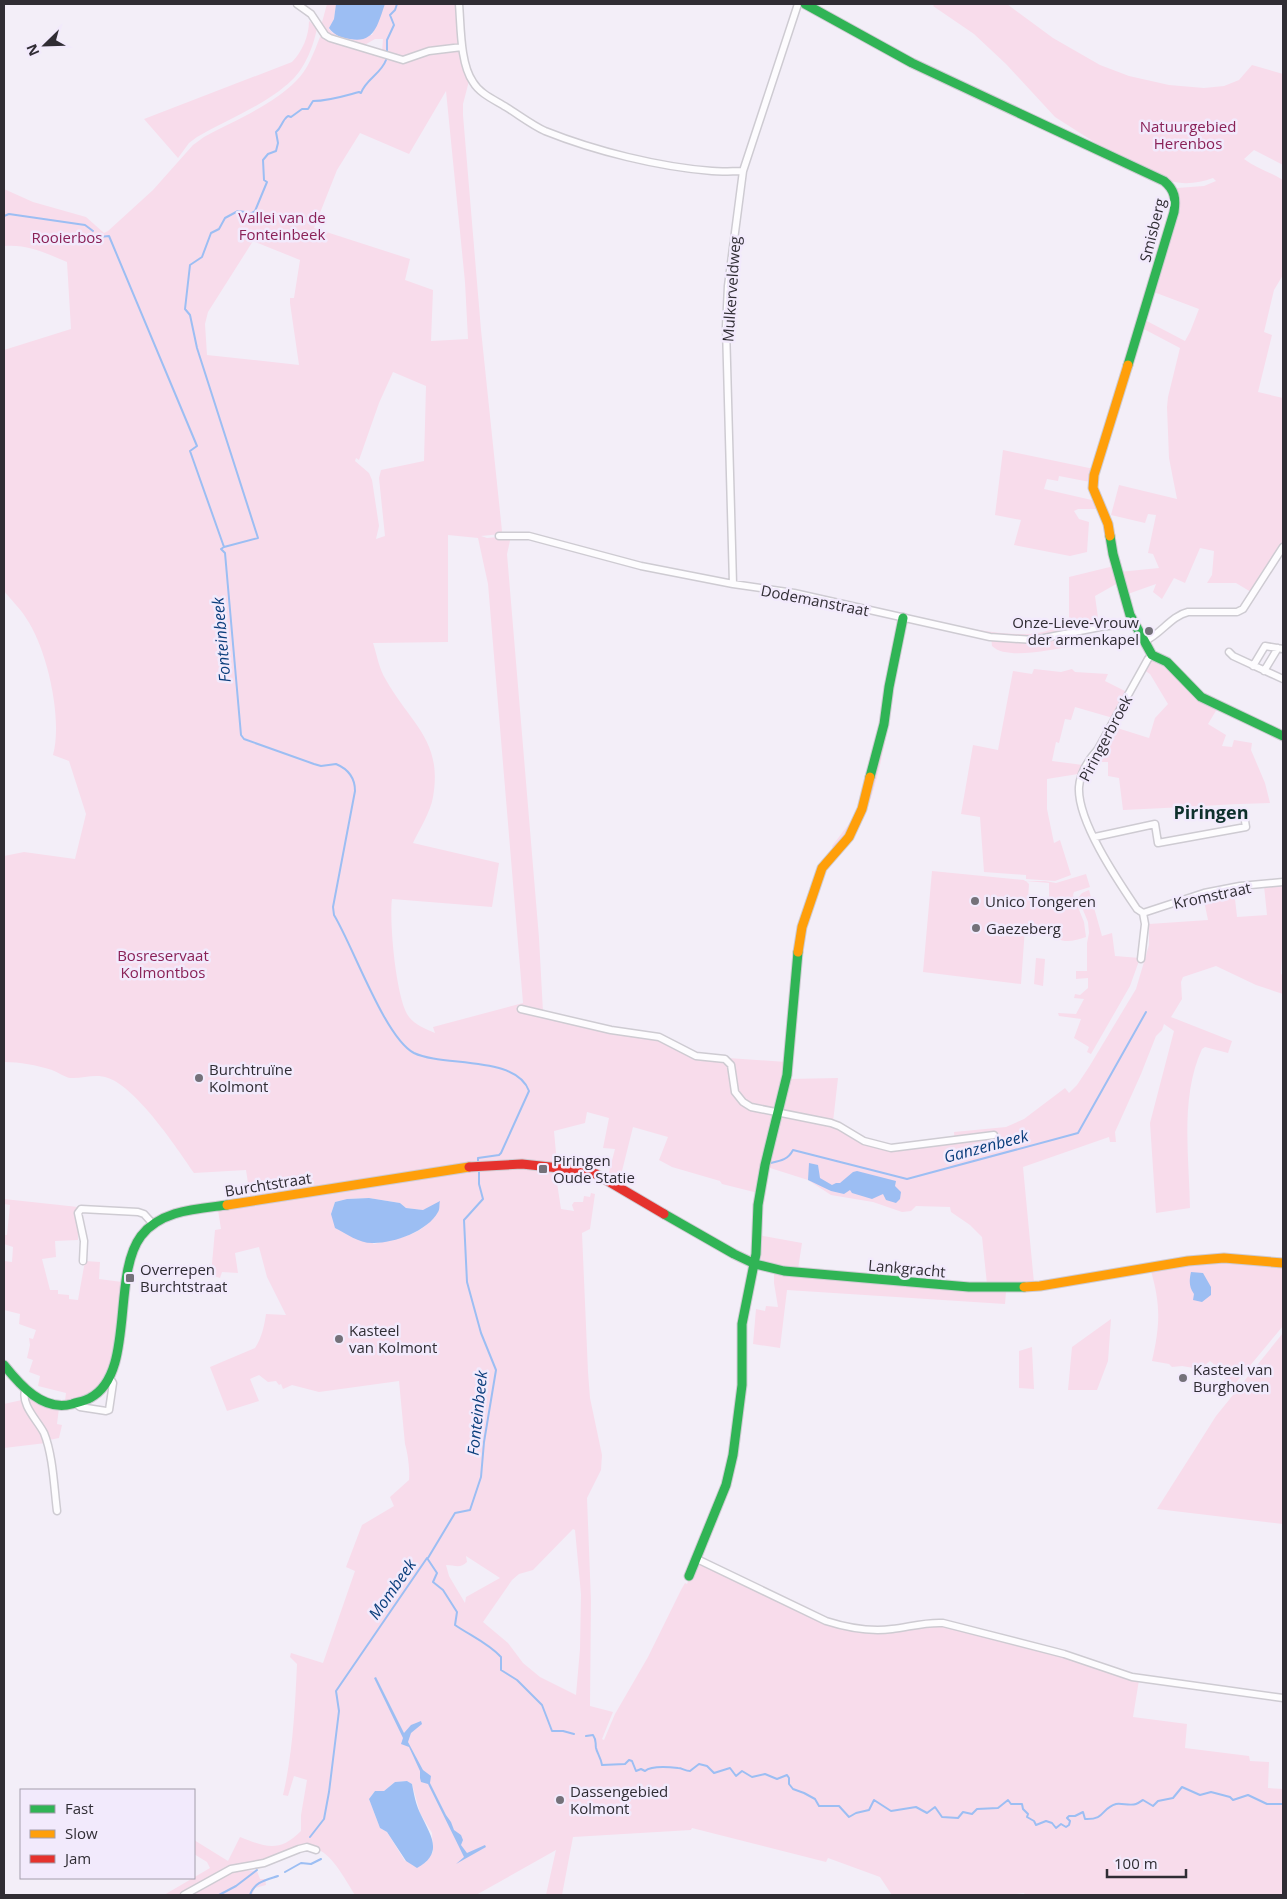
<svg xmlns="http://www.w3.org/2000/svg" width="1287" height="1899" viewBox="0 0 1287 1899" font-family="'Open Sans',sans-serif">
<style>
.green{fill:#f8dceb;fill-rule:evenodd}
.water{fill:#9cbef3}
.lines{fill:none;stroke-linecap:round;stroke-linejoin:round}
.stream{stroke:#9cbef3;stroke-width:2}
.street-casing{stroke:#cecbd2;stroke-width:9}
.fast-casing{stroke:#cecbd2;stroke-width:11}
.slow-casing{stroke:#cecbd2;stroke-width:11}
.jam-casing{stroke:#cecbd2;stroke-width:11}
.street{stroke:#fdfcfe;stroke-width:6}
.fast{stroke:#30b455;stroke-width:9}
.slow{stroke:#ff9f0a;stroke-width:9}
.jam{stroke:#e5322d;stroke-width:9}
.poi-dot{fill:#747179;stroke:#f2eafc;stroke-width:2}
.labels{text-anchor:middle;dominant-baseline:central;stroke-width:5;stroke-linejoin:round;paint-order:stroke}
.park-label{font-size:15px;fill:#8a2157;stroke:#f2eafc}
.street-label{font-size:15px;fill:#302d34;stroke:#f2eafc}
.poi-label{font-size:15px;fill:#302d34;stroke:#f2eafc;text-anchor:start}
.water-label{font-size:16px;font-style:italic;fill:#0c3f7d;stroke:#f2eafc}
.quarter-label{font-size:18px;font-weight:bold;fill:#0e302c;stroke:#f2eafc}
</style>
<rect width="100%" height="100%" fill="#f3eef8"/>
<path class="green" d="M327 4H336L334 19 329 29 333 33 372 35 385 4H457L460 41 457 45 408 58 382 52 383 39H375L361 47 327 34 321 26Z
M935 4H1007L1053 38 1100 65 1129 76 1169 85 1204 88 1224 86 1239 80 1252 65 1283 74V165L1254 150 1244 159C1256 168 1270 172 1283 180V275L1274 290 1264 332 1272 335 1258 392 1283 398V543L1251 592 1236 583H1207L1212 575 1214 551 1200 548 1185 583 1174 578 1162 599 1153 592 1156 584 1125 595 1119 572 1159 568 1153 554 1148 553 1156 515 1148 514 1145 523 1111 515 1119 485 1177 499 1169 458 1167 407 1168 397 1180 348 1140 327 1143 319 1185 341 1190 332 1199 309 1151 291 1179 200V194L1177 188 1204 186 1216 181 1213 178C1199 183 1185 185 1170 181L1116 156 1055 117 1006 64 974 34 933 6Z
M309 21 317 28C314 45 305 68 292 80 266 105 228 119 197 137L189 143 178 158 144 119 292 62C302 52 309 36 309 21Z
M322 35 343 45 402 62C410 61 415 58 422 56 435 51 449 50 462 53L469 81 463 104V115L481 330 502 531 501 534 481 536 487 538 511 536 507 554 539 938 543 1012 665 1040 684 1053 726 1061C734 1073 728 1083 737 1098L775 1114 758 1193 722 1184 720 1181 672 1167 659 1160 668 1137 633 1127 619 1183 608 1176 615 1149 603 1148 609 1118 587 1112 585 1123 554 1131 557 1164 497 1160 476 1162 250 1196 246 1170 194 1173C177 1148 136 1087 108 1078 95 1073 83 1079 70 1078 64 1077 58 1072 52 1070 36 1065 20 1062 4 1062V856L24 852 75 859 86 814 69 761 53 755C63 719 47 648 26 618 20 608 11 600 4 591V350L71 329 67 262C46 253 27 244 4 246V189L33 202 86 217 104 233 108 231 153 190 193 145 204 137C233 121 273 105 296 81 308 70 314 52 320 37ZM446 91 465 282 468 339 431 341 433 290 405 280 410 259 314 228 337 170 360 133 409 154ZM253 241 300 260 294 298H290V303L299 365 207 355 205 324 208 312ZM393 372 426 386 424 461 381 470 379 478 385 536 376 539 379 526 372 480 369 473 355 461 356 458 359 460 379 403ZM448 535 478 538 488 584 523 1003 433 1027 435 1033C426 1029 415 1025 409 1017 396 1001 389 920 392 899L492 907 499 863 413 843C419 830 431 811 433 797 443 740 410 723 386 680 379 669 377 655 373 643L448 642Z
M1003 450 1094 469 1090 482 1059 476 1058 481 1047 479 1044 489 1096 501 1100 509H1078L1074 511 1079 519 1089 522 1087 552 1070 556 1014 545 1021 520 995 515Z
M1114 566 1118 583 1095 596 1099 625 1067 636 1068 647C1049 650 1006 660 992 646L991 636 971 632V629C994 632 1020 637 1043 632 1051 630 1060 626 1069 623V577Z
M1150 660 1162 662 1217 709 1208 724 1226 735 1222 746 1232 747 1234 740 1252 743 1251 750 1265 783 1270 803C1221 804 1172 808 1123 810L1119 778 1108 776V762H1094L1114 727 1149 738 1155 718 1168 704 1150 674 1144 670Z
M1034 669 1061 672 1072 669 1075 672 1108 674 1105 681 1127 692 1113 718 1075 707 1071 720 1065 719 1059 743 1056 742 1052 761 1083 765 1078 774 1047 779V809L1054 843 1060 840 1071 875 1055 881 1026 879V875L984 872 980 817 961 814 973 745 998 750 1013 671 1032 674Z
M896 675C890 718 874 834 836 857L832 846 852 820 860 804Z
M932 871 1024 880 1025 881H1045L1056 883 1086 874 1090 887 1074 892 1073 895 1084 922 1086 937C1076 940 1066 944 1057 938L1059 931 1025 928 1021 984 923 972ZM1026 881 1049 883V904L1028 899 1029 884Z
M1283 884V941L1281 974 1283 975V994L1256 985 1216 966 1183 977 1181 982 1182 999 1171 1017 1232 1041 1228 1053 1205 1047 1202 1049C1180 1097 1189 1155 1190 1208L1156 1213 1150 1123 1174 1031 1164 1024 1162 1030 1156 1036 1141 1074 1115 1132 1116 1142H1110L1109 1137 1023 1167 1034 1283 987 1284 982 1237 970 1225 951 1212 950 1207 916 1206 911 1211 902 1212 873 1202 831 1195 808 1180 767 1167 783 1115 836 1127 863 1143 887 1149 955 1141 954 1132 1006 1127 1024 1119 1065 1088 1069 1093 1077 1085 1089 1067 1136 989 1149 945V924L1208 920 1203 896 1234 890 1237 917 1267 915 1264 886Z
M1089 890 1102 936 1112 933 1115 956 1140 958 1130 986 1091 1054 1087 1052 1089 1047 1074 1038 1081 1019 1059 1016 1058 1013 1076 1014 1084 999 1074 998 1075 994 1080 995 1088 988V978L1076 979V971H1087V943L1089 933 1088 922 1078 898 1082 893Z
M1036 958 1045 959 1043 986 1034 984Z
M728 1058 786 1062 777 1108C761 1112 749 1103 737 1094L732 1063Z
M838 1078 833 1122 782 1112 788 1079Z
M535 1168 555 1170 561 1209 574 1211 572 1205 574 1202H583L584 1196 590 1197 591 1193 595 1194 590 1229 582 1233 588 1372 590 1398 602 1455 601 1470 587 1498 591 1601 590 1706 613 1712 602 1739 604 1740 615 1714 648 1657 681 1590 685 1583 687 1584 694 1567 701 1564 850 1629 945 1626 1067 1658 1119 1676 1139 1680 1133 1717 1187 1724 1185 1748 1249 1756 1250 1761 1269 1762 1268 1788 1283 1789V1895H1025L1024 1893 1009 1895H892L880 1877 828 1858 826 1862 692 1828 691 1830 573 1837 562 1895H546L556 1850 476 1895H355C344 1878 333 1854 313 1847L265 1860 232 1867 218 1872 180 1895H164L210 1868 207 1862 194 1854V1840L228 1861 240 1837C266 1847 279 1853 301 1831V1815L307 1780 294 1776 288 1796 283 1795C293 1752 295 1708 297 1664L290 1657 291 1653 323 1663 355 1571 346 1567 362 1525 394 1506 390 1497 409 1480C410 1471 408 1454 405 1444L399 1381 319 1392 292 1385 283 1389 281 1384 279 1385 276 1381 268 1382 259 1375 250 1379 259 1401 227 1411 210 1367 255 1348C262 1337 264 1327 266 1314L286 1315 267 1277 259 1247 235 1253 238 1273 222 1272 220 1278 211 1275 215 1230 221 1229 218 1210 478 1170ZM369 1198 400 1203 406 1208 423 1210 429 1208V1222C416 1237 393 1239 374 1244L331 1214 335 1202 347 1199ZM573 1529 575 1530 581 1594 580 1649 576 1695 540 1677 523 1663 508 1643 483 1622 512 1580 519 1574 533 1570ZM466 1556 500 1578 466 1597 465 1603 449 1576 446 1565C455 1565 460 1569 467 1562ZM407 1781 412 1784 420 1813 432 1833 433 1852 425 1863 405 1861 387 1832 380 1828 369 1799 375 1791H384L395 1782Z
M4 1199 78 1207V1240L55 1241 56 1257 42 1259 50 1290H58V1294L69 1295V1299L78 1300 85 1261 100 1262 99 1279 122 1282 114 1350 108 1375 93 1392 81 1399 65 1401 66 1393 38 1386 40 1376 29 1372 33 1360 27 1358 30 1345 29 1338 33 1339 36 1330 19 1324 20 1314 4 1310V1261L12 1262 13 1247 4 1244V1235H7L10 1205 4 1204Z
M758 1235 802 1243 798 1269 762 1262 759 1254Z
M1223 1261 1283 1265V1326L1228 1392 1225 1393 1220 1386 1227 1376 1226 1369H1220L1210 1361 1200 1369 1182 1366 1172 1367 1169 1364 1152 1361C1160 1325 1161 1306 1151 1271L1188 1264Z
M774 1273 905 1285 1006 1292 1005 1304 787 1290 780 1348 753 1344 756 1309 765 1311 766 1306 778 1307 774 1283Z
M1111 1319 1108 1361 1097 1390H1068L1072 1347Z
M1283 1333V1524L1157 1509 1216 1416Z
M1032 1347 1034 1389 1019 1388V1351Z
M27 1398 37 1403 59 1408 57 1424 62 1425 59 1438 49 1440 44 1427Z
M22 1400 46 1443 4 1448V1404Z
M238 1870 257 1871 260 1879H265L266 1885 255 1888 252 1895H189L222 1875Z"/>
<path class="water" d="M336 4H385C378 23 375 44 350 39 341 38 334 35 329 28L334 19Z
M809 1163 818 1165 820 1178 832 1185 836 1183H840L853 1172 857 1171 896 1181 895 1186 901 1192 900 1199 896 1203 886 1200 883 1194 872 1199 852 1193 850 1190 844 1194 831 1191 808 1180Z
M369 1198 400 1203 406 1208 423 1210 440 1201C439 1204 440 1210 438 1212 428 1231 394 1243 374 1243 360 1244 347 1234 335 1228L331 1214 335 1202 347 1199Z
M1191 1272 1203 1273 1211 1287V1295L1202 1302 1193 1300 1194 1294C1189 1287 1189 1281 1191 1272Z
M376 1677 404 1733 411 1725 421 1721 422 1724 411 1733 408 1742 423 1770 431 1776 430 1783 446 1815 451 1822 454 1830 461 1835 463 1840 461 1845 467 1853 485 1845 486 1847 456 1864 464 1857 428 1784 421 1782 420 1778V1771L409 1747 401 1744 403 1738 374 1678Z
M407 1781 412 1784C414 1795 416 1805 421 1815 431 1836 444 1853 417 1868L406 1861 387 1832 380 1828 369 1799 375 1791H384L395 1782Z"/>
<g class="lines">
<path class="stream" d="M387 52V40L394 25 390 15 395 10 397 4
M386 60C381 74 366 79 361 93L359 92C344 96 329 101 313 101L308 109H302L291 117 288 116C282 120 282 127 276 132L278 143 276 151 268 154 263 160 264 180 267 182 255 211 248 215 245 212 238 211 225 218 219 229 211 233 202 257 190 265 185 309 190 315 197 348 258 538 224 547 221 549 225 553 241 735 244 739 314 764 321 766 336 764C348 769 355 778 355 791L333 907 334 915C353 946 385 1038 414 1053 443 1067 516 1055 529 1091L501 1153 499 1155 478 1158V1162
M4 216 9 214 85 225 93 231
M99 237 109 236 197 446 190 451 224 547
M770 1163C780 1161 788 1160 793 1150L907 1179 1078 1133 1146 1012
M428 1558 455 1513 470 1510 481 1477 484 1442 496 1370 481 1333 467 1282 464 1220 483 1199 479 1184V1171
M586 1736 593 1735C597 1741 595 1742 596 1748 597 1753 601 1758 602 1765L625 1764 629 1760 632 1761 636 1771 641 1769 645 1771C651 1766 669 1767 678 1768 682 1768 685 1771 690 1771L699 1764 707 1766 714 1773 730 1768 736 1776 742 1771 752 1777 765 1774 777 1779 787 1775 789 1778V1784L793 1789 804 1793 815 1799 819 1806H839L849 1817 856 1813 869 1810 874 1800 891 1811 916 1807 927 1813 935 1807 942 1817 958 1818 963 1812 972 1814 977 1809 998 1808 1008 1800 1011 1804H1022L1023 1809 1028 1814 1027 1817 1034 1821 1036 1825 1046 1821 1052 1823 1056 1828 1061 1824 1066 1827 1069 1825 1070 1821 1067 1818 1069 1816H1075L1083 1812 1085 1819C1106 1820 1101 1808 1116 1804 1122 1803 1130 1806 1136 1804 1139 1803 1141 1801 1143 1800L1153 1806 1158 1801 1173 1798 1182 1787 1200 1795 1211 1792 1230 1797 1233 1800 1248 1795 1267 1804H1283
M310 1837 324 1819 329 1792 339 1711 336 1691 427 1558 437 1573 433 1582 443 1590 457 1612 455 1625C471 1636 488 1643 501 1657V1670L517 1680 542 1705 552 1731H563L574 1734
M285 1872 301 1863 311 1864 321 1859
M219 1895 236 1886 257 1870
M250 1895C254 1882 266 1880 278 1876"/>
<g class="street-casing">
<path id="street" d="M297 4 311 14 325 35 330 38 403 60 429 51 462 47
M459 4C461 27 460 63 473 82 480 94 495 100 506 107 519 115 532 125 545 131 595 151 659 167 712 171 722 172 733 171 743 171
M499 536H529L641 566 733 584 794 593 990 637 1034 640 1100 627 1133 623
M733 584 726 327 728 286 743 171 798 4
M1145 641C1161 634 1171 616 1188 612H1237L1243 609 1283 547
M1229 652 1233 656 1283 679
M1253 666 1265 646 1283 649
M1264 671 1278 648
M1095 837 1155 824 1158 843 1246 827 1245 821
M1143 913 1204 893 1240 886 1283 882
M1141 959 1145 924 1143 913 1137 909C1118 881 1077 821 1079 787 1080 773 1089 759 1098 749L1148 659 1152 655
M521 1009 611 1030 659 1037 696 1056 725 1059 731 1065 735 1092 743 1102 751 1107 831 1123 839 1126 864 1141 891 1148 994 1135
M83 1261 84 1241 78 1213 81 1209 138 1212 144 1214 153 1224
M25 1391C21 1405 38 1421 44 1433 53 1455 54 1487 57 1511
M76 1404 80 1407 106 1411 109 1410 113 1383 110 1378
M697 1559 826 1621C848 1628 869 1632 892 1629 909 1627 925 1622 943 1623L1064 1654 1132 1677 1283 1698
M184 1895 231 1869 264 1863 299 1849 307 1847 316 1850"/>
</g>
<g class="fast-casing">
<path id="fast" d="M805 4 912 63 1164 181C1175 190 1176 199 1174 212L1128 365
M1110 536 1113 554 1130 615 1152 655 1167 662 1201 697 1283 736
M870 777 884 724 889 687 903 618
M664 1214 734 1254 755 1264 784 1271 969 1287H1024
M4 1365C20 1385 43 1412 72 1404 78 1402 85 1401 90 1398 136 1374 111 1276 141 1236 161 1210 197 1209 227 1205
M689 1576 726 1485 733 1455 742 1385V1324L756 1254 758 1205 765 1165 787 1075 798 952"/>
</g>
<g class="slow-casing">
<path id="slow" d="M1110 536 1108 524 1093 488 1094 475 1128 365
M798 952 802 927 822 868 849 837 862 809 870 777
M227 1205 469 1167
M1024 1287 1040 1286 1188 1261 1224 1258 1283 1263"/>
</g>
<g class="jam-casing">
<path id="jam" d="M469 1167 522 1164 578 1170 596 1174 664 1214"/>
</g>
<use href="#street" class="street"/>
<use href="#fast" class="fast"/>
<use href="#slow" class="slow"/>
<use href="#jam" class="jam"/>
</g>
<g class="poi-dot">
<circle cx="1149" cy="631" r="5"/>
<circle cx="975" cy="901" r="5"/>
<circle cx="976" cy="928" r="5"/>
<circle cx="199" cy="1078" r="5"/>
<rect x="538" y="1164" width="10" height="10" rx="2.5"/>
<rect x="125" y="1273" width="10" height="10" rx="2.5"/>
<circle cx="339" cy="1339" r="5"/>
<circle cx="1183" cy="1378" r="5"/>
<circle cx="560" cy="1800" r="5"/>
</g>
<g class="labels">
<g class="park-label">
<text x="1188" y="126">Natuurgebied<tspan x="1188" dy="17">Herenbos</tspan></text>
<text x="282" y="217">Vallei van de<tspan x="282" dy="17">Fonteinbeek</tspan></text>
<text x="67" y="237">Rooierbos</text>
<text x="163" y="955">Bosreservaat<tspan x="163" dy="17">Kolmontbos</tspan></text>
</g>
<g class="street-label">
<text transform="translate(1152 230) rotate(-76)">Smisberg</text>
<text transform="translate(731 289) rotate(-86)">Mulkerveldweg</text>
<text transform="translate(815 600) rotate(11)">Dodemanstraat</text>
<text transform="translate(1105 738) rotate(-62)">Piringerbroek</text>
<text transform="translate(1212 895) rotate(-12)">Kromstraat</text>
<text transform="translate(268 1184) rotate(-9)">Burchtstraat</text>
<text transform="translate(907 1268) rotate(5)">Lankgracht</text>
</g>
<g class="poi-label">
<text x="1139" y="622" text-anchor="end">Onze-Lieve-Vrouw<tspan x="1139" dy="17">der armenkapel</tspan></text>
<text x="985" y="901">Unico Tongeren</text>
<text x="986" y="928">Gaezeberg</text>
<text x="209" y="1069">Burchtruïne<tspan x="209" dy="17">Kolmont</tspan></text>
<text x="553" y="1160">Piringen<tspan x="553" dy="17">Oude Statie</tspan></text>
<text x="140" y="1269">Overrepen<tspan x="140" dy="17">Burchtstraat</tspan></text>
<text x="349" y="1330">Kasteel<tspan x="349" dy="17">van Kolmont</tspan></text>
<text x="1193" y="1369">Kasteel van<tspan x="1193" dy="17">Burghoven</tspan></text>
<text x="570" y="1791">Dassengebied<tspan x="570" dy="17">Kolmont</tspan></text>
</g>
<g class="water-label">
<text transform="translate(221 640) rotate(-95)">Fonteinbeek</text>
<text transform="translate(986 1146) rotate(-15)">Ganzenbeek</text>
<text transform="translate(477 1413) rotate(-84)">Fonteinbeek</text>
<text transform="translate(392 1589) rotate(-55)">Mombeek</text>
</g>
<g class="quarter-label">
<text x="1211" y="812">Piringen</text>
</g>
</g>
<rect width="1287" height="1899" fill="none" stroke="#302d34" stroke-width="10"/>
<rect x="20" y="1789" width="175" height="90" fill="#f2eafc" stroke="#a49eac"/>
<rect x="30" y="1805" width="25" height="8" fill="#30b455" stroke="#a49eac"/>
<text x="65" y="1814" font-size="15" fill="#302d34">Fast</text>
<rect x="30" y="1830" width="25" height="8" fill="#ff9f0a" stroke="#a49eac"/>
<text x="65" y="1839" font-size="15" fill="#302d34">Slow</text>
<rect x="30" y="1855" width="25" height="8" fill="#e5322d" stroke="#a49eac"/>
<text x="65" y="1864" font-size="15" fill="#302d34">Jam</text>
<g transform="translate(45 45) rotate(247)" stroke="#f2eafc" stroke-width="4" paint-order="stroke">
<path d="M0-4L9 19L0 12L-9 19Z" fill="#302d34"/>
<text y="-8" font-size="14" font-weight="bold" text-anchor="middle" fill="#302d34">N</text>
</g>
<path d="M1107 1869v8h79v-8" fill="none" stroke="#302d34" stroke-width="2.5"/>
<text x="1114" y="1869" font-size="15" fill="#302d34" stroke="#f2eafc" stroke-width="4" paint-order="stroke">100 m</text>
</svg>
